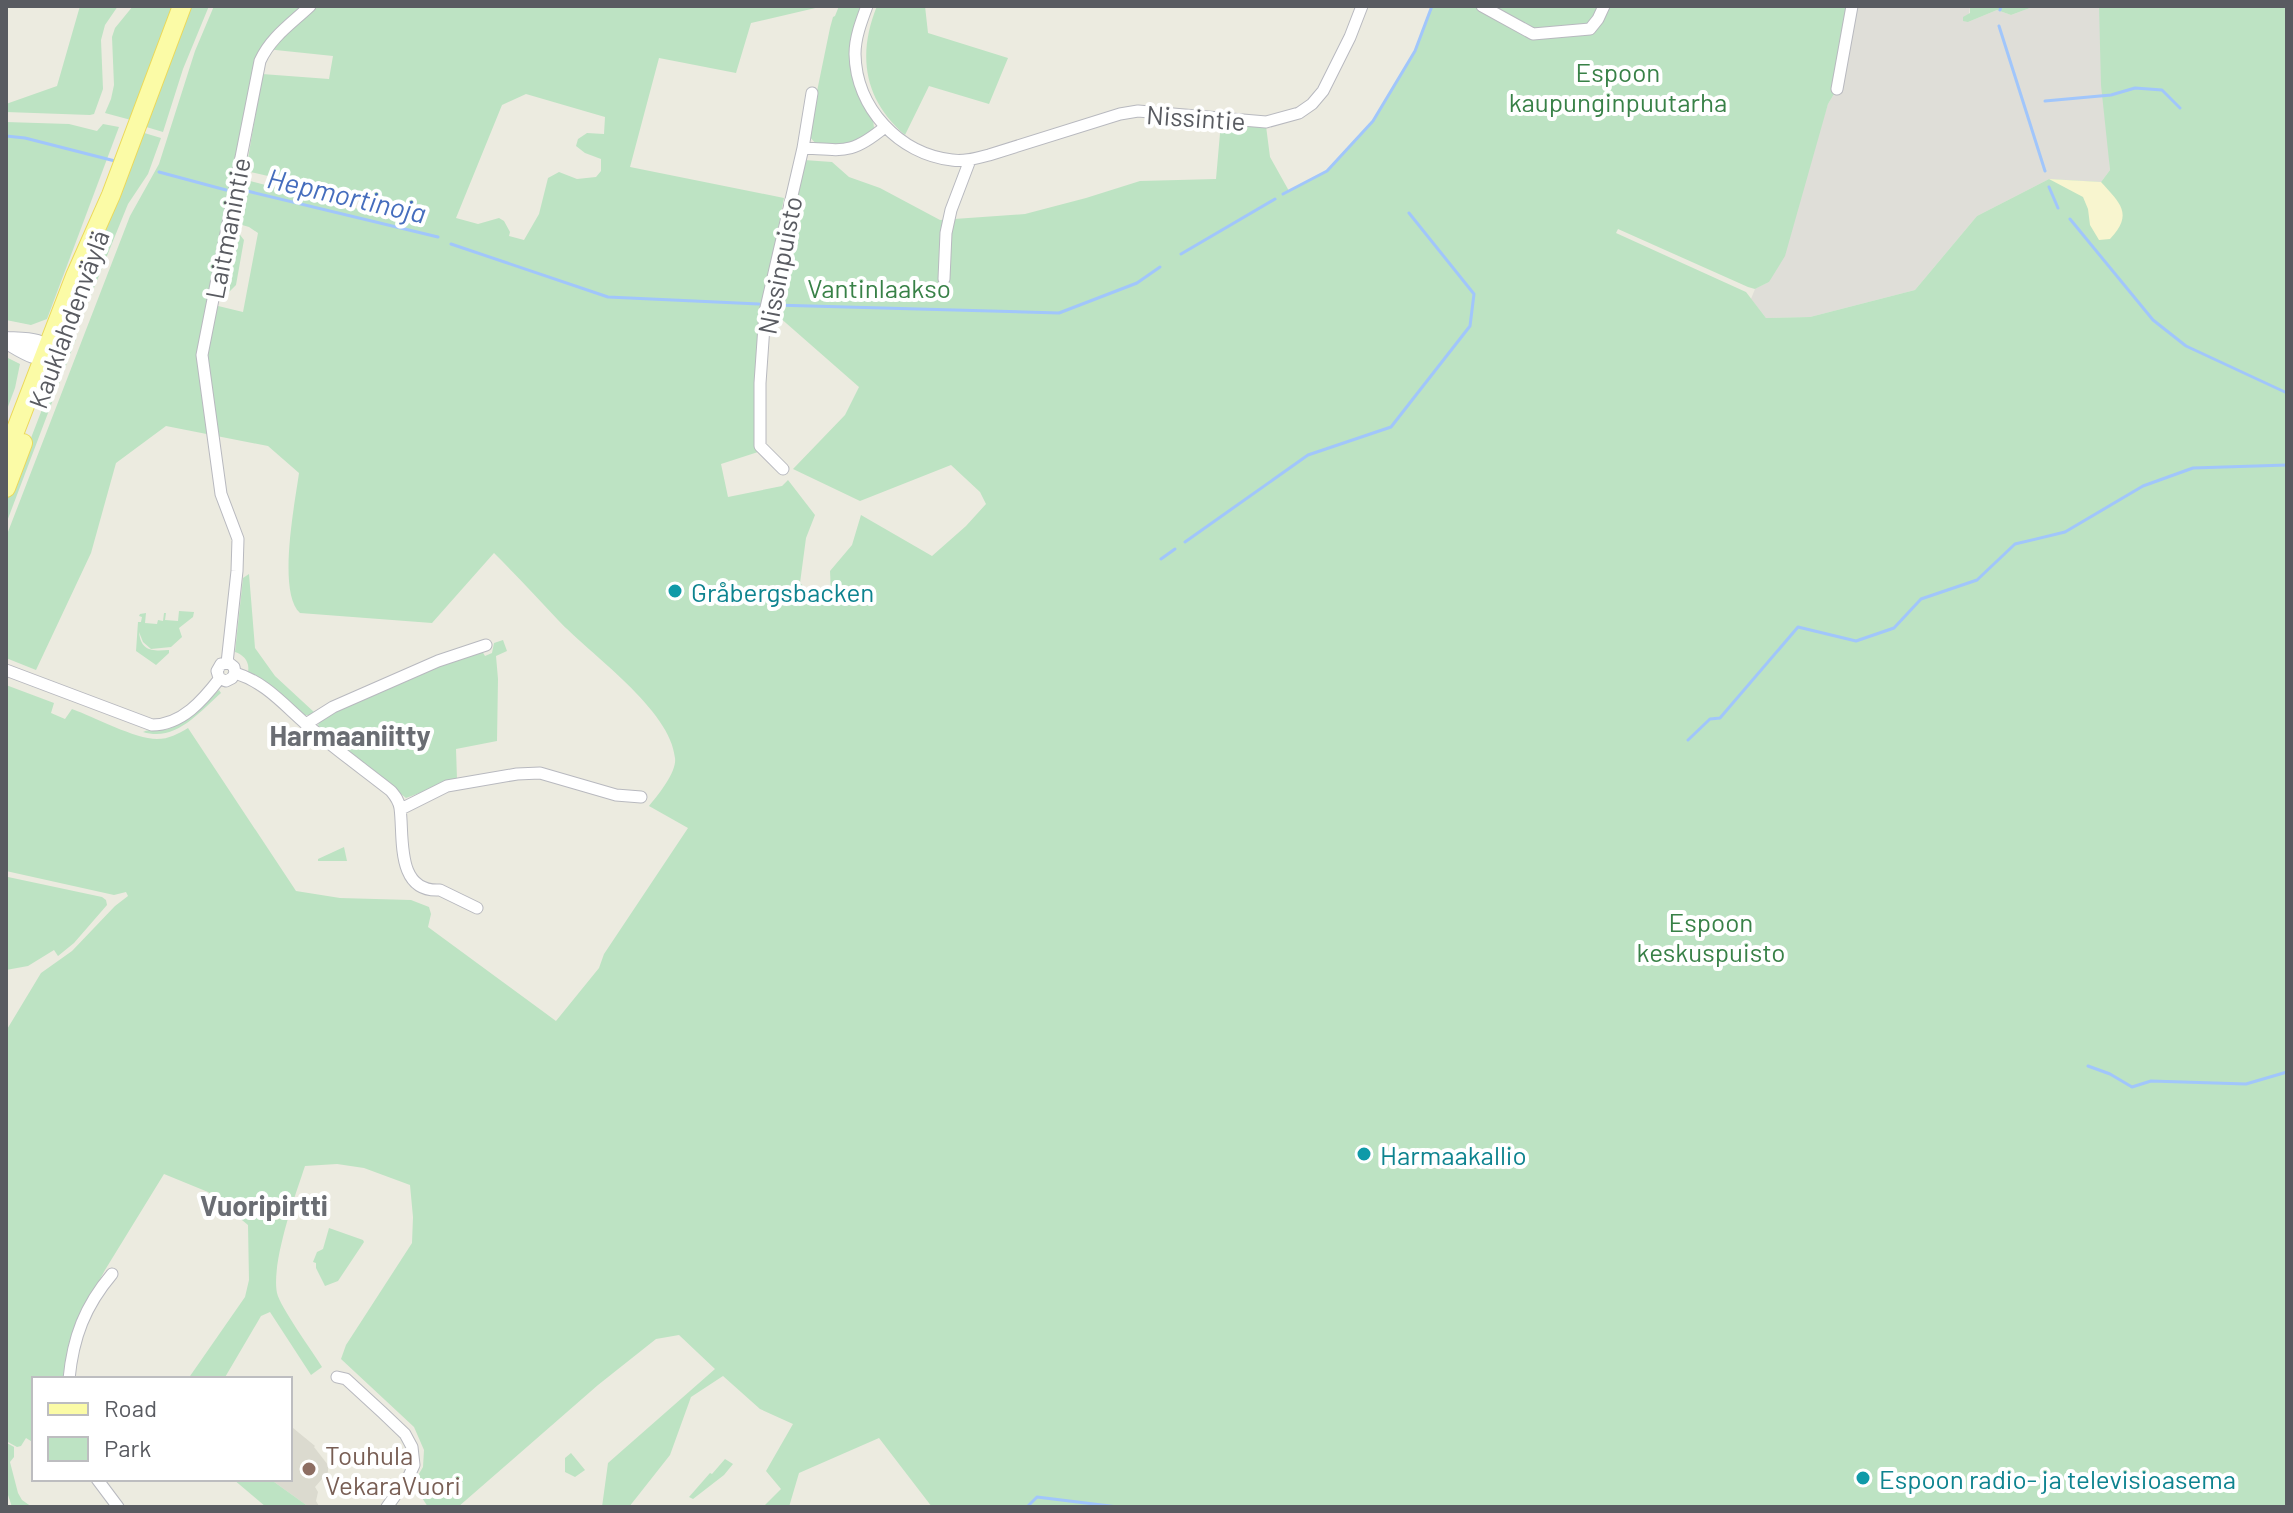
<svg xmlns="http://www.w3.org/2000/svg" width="2293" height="1513" viewBox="0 0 2293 1513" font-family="Barlow,sans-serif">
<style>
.industrial{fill:#dfded8}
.education{fill:#dbdacf}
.green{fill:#bde3c3;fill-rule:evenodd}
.sand{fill:#f8f5cf}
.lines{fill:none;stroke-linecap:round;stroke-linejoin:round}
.stream{stroke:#a1c6fb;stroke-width:3}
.street-casing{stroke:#b8b9bf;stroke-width:13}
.secondary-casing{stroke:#b9bbc2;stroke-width:18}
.primary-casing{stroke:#ebd95a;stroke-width:20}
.street{stroke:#fff;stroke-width:11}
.secondary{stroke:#fff;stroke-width:16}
.primary{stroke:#fbfba6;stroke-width:18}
.culture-dot{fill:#0f9aa8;stroke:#fff;stroke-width:3}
.education-dot{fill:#8d6e63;stroke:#fff;stroke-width:3}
.labels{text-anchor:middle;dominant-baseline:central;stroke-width:8;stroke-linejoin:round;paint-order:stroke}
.park-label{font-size:26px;fill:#388147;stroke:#fff}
.street-label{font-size:26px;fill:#595b61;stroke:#fff}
.culture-label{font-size:26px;fill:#0d838f;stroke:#fff;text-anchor:start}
.education-label{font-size:26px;fill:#785e54;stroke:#fff;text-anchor:start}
.water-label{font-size:28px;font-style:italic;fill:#456dbd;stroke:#fff}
.neighbourhood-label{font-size:28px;font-weight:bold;fill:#6a6d73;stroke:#fff}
</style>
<rect width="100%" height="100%" fill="#ecebe0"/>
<path class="industrial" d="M1852 6H1970L1968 22 1997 10 2011 15 2035 6H2100L2110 170 2101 182 2049 179 1977 216 1915 290 1810 317 1766 318 1751 299 1755 289 1769 282 1828 104 1837 89Z"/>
<path class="education" d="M293 1428 315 1446 314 1447 328 1465V1472L315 1487 318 1492 316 1501 319 1506 317 1507H309L270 1479H290V1433Z"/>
<path class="green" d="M80 6H118L105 25 101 40 103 89 94 114 90 115 6 112V104L57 86Z
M133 6H175L131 120 105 113 111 99 114 85 112 37 115 28Z
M190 6H209L183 69 163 132 143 126Z
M214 6H824L751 23 736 73 659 58 630 167 784 198 764 303 759 315 756 402 758 452 721 464 728 497 782 486 788 480 815 515 806 538 800 583 823 603 831 593 830 571 852 545 861 515 932 556 966 526 986 504 980 492 951 465 860 501 793 469 845 415 859 387 778 316 770 305 798 198 804 160 832 162 849 177 880 188 940 220 1025 214 1086 198 1140 181 1216 179 1221 122 1266 126 1270 157 1289 191 1327 171 1373 121 1415 51 1432 6H1852L1837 89 1828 104 1785 256 1769 282 1755 289 1748 287 1618 229 1616 233 1746 292 1766 318 1810 317 1915 290 1977 216 2049 179 2101 182 2110 170 2101 85 2099 6H2287V1507H932L879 1438 799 1473 789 1507H763L781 1489 766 1471 793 1424 760 1409 723 1376 691 1397 670 1455 629 1507H602L608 1463 715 1369 679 1335 656 1339 598 1385 458 1507H428L413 1484 423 1467 424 1450 414 1427 341 1359 346 1345 412 1243 413 1217 410 1185 364 1168 337 1164 305 1166C295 1196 271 1263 277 1293 280 1307 313 1352 322 1367L311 1375 270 1312 261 1316 224 1379H188L245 1297 249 1280 248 1225 208 1192 164 1174 105 1270 76 1324 69 1346 65 1379H34V1443L26 1438 21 1446 17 1447 6 1441V1031L41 973 72 951 115 906 128 896 126 892 114 895 6 871V685L54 703 51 713 65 719 72 709C94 717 135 739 157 739 169 739 178 734 188 728L296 891 340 898 411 900 429 907 431 914 428 927 556 1021 599 968 604 954 688 828 649 806C658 795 677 772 675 758 671 710 590 654 558 620 537 597 516 575 494 553L432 623 300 613C277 592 295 503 299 473L268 446 166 426 116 463 91 553 36 670 6 658V537L130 216 159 164 195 51ZM266 49 333 56 329 79 262 74 246 171 419 211 429 208 424 226 242 179 232 222 249 227 258 233 243 312 214 305ZM526 94 605 117 604 134 587 133 578 139 576 146 585 153 601 159V171L596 177 577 179 559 172 548 178 539 214 524 240 509 236 510 232 504 221 499 218 478 224 456 218 502 105Z
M839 6H864L855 79 863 103 873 119 874 128 869 136 855 142 833 147 818 146 808 135 830 28 833 17 835 16Z
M877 6H925L928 33 1008 58 989 104 929 86 905 135C864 100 857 55 877 6Z
M1970 6H2035L2011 15 1997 10 1968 22 1963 21V17L1970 13Z
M6 122 69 124 97 131 103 124 119 127 47 319 31 325 6 320Z
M141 132 161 138 148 174 128 204 81 320 75 328 72 327 107 219Z
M233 230 237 231 244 240 236 285 227 294 221 293 218 289 230 231Z
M71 334 76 339 6 524V503Z
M6 357 20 364 15 388 6 412Z
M249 574 255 648 275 676 315 713 312 715H302L268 684 248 672C250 662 244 655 235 652L243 578Z
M179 611 194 612 193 617 179 628 182 637 171 647 151 649 143 642 139 632C141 652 153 651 169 650V653L156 665 136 651 138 622H141L142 617 139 616 140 614 146 613 145 623 157 624 158 620 163 621 164 613H166L165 620 178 621Z
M503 640 507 651 496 656 498 679 497 741 456 749 457 779 406 798 322 732 318 725 324 715 474 650 482 651 485 656 492 653 494 643Z
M219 690 221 693C198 713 176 742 143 732 151 728 159 731 168 729 187 723 204 704 219 690Z
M344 847 347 861H318V859Z
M8 877 102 897 106 900 107 905 74 943 58 956 54 950 28 966 6 970V880Z
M329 1228 363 1240 364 1242 338 1281 325 1286 316 1268V1263L313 1262 317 1252 323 1249Z
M7 1443 14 1447V1457L10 1462 18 1493 22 1500 32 1507H12L6 1489Z
M571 1453 585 1470 575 1477 565 1472V1458Z
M725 1459 733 1464 724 1475 693 1499 689 1497 710 1473 712 1474Z
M233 1479H270L309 1507H266Z"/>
<path class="sand" d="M2049 179 2101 182C2120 203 2134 214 2110 239L2099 240 2090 225 2088 209 2083 197Z"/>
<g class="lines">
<path class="stream" d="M2000 10 2001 6
M1999 26 2045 171
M2045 101 2111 95 2135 88 2162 90 2180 108
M6 136 25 138 115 161
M159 172 226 190
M2049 187 2058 208
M247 191 438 237
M1283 194 1327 171 1373 121 1415 51 1432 6
M2070 219 2153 320 2186 346 2287 393
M451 244 608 297 759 304
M1181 254 1275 199
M774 305 1059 313 1137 283 1160 267
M1185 542 1308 455 1391 427 1470 326 1474 294 1409 213
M1161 559 1175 549
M1688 740 1710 719 1720 718 1798 627 1856 641 1894 628 1921 599 1977 580 2015 544 2065 532 2143 486 2193 468 2287 465
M2088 1066 2110 1074 2132 1087 2151 1081 2246 1084 2287 1072
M1027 1507 1037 1497 1118 1507"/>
<g class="street-casing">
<path id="street" d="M867 6C861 22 855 38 855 54 856 108 899 154 952 160 965 162 977 158 989 155L1120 114 1138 111 1266 122 1299 113 1312 104 1323 91 1350 37 1362 6
M1482 6 1533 34 1590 29 1598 19 1604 6
M1837 89 1852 6
M803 148 812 93
M944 279 946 233 951 210 970 160
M783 469 760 446V383L765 312 803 148C844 150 851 155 885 127
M227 663 237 571 238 539 221 494 202 355 260 61C271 37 291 24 310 6
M6 670 152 725C182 725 203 700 220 678
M235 673 232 678 226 681 219 678 217 671 221 664 229 663 234 667 235 673C265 682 283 704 306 724 334 748 363 769 391 791 396 797 399 801 400 808 404 836 395 893 440 890L477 908
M306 724 333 707 438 661 486 645
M401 809 447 786 517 774 540 773 616 795 641 797
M337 1377 346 1379 383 1413 405 1434 412 1447 414 1465 409 1476 387 1507
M69 1379C73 1337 85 1306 112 1274
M97 1479 118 1507"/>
</g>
<g class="secondary-casing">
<path id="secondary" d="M6 340C28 341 42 339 56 357
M7 341C24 351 36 360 56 357"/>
</g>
<g class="primary-casing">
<path id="primary" d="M6 455 75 276 111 195 182 6
M6 488 23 443"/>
</g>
<use href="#street" class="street"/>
<use href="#secondary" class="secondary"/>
<use href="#primary" class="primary"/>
</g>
<g class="culture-dot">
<circle cx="675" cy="591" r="8"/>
<circle cx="1364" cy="1154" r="8"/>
<circle cx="1863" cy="1478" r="8"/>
</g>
<circle class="education-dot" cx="309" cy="1469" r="8"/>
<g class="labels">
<g class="park-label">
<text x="1618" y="71">Espoon<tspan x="1618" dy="30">kaupunginpuutarha</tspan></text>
<text x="879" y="287">Vantinlaakso</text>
<text x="1711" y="921">Espoon<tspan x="1711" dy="30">keskuspuisto</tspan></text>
</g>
<g class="street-label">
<text transform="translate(1196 117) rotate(4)">Nissintie</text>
<text transform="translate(227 228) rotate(-79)">Laitmanintie</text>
<text transform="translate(779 265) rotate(-79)">Nissinpuisto</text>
<text transform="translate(68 319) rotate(-70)">Kauklahdenväylä</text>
</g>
<g class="culture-label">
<text x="691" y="591">Gråbergsbacken</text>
<text x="1380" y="1154">Harmaakallio</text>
<text x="1879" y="1478">Espoon radio- ja televisioasema</text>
</g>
<g class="education-label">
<text x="325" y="1454">Touhula<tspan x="325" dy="30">VekaraVuori</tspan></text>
</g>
<g class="water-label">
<text transform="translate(347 195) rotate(13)">Hepmortinoja</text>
</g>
<g class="neighbourhood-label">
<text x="350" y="735">Harmaaniitty</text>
<text x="264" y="1205">Vuoripirtti</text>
</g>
</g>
<rect width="2293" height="1513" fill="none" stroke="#595b61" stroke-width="16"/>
<rect x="32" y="1377" width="260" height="104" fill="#ffffff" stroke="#bdbdc0" stroke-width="2"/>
<rect x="48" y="1403" width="40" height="12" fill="#fbfba6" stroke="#bdbdc0" stroke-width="2"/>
<text x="104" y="1417" font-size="24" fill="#595b61">Road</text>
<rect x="48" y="1437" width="40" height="24" fill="#bde3c3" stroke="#bdbdc0" stroke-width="2"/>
<text x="104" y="1457" font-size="24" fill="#595b61">Park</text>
</svg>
